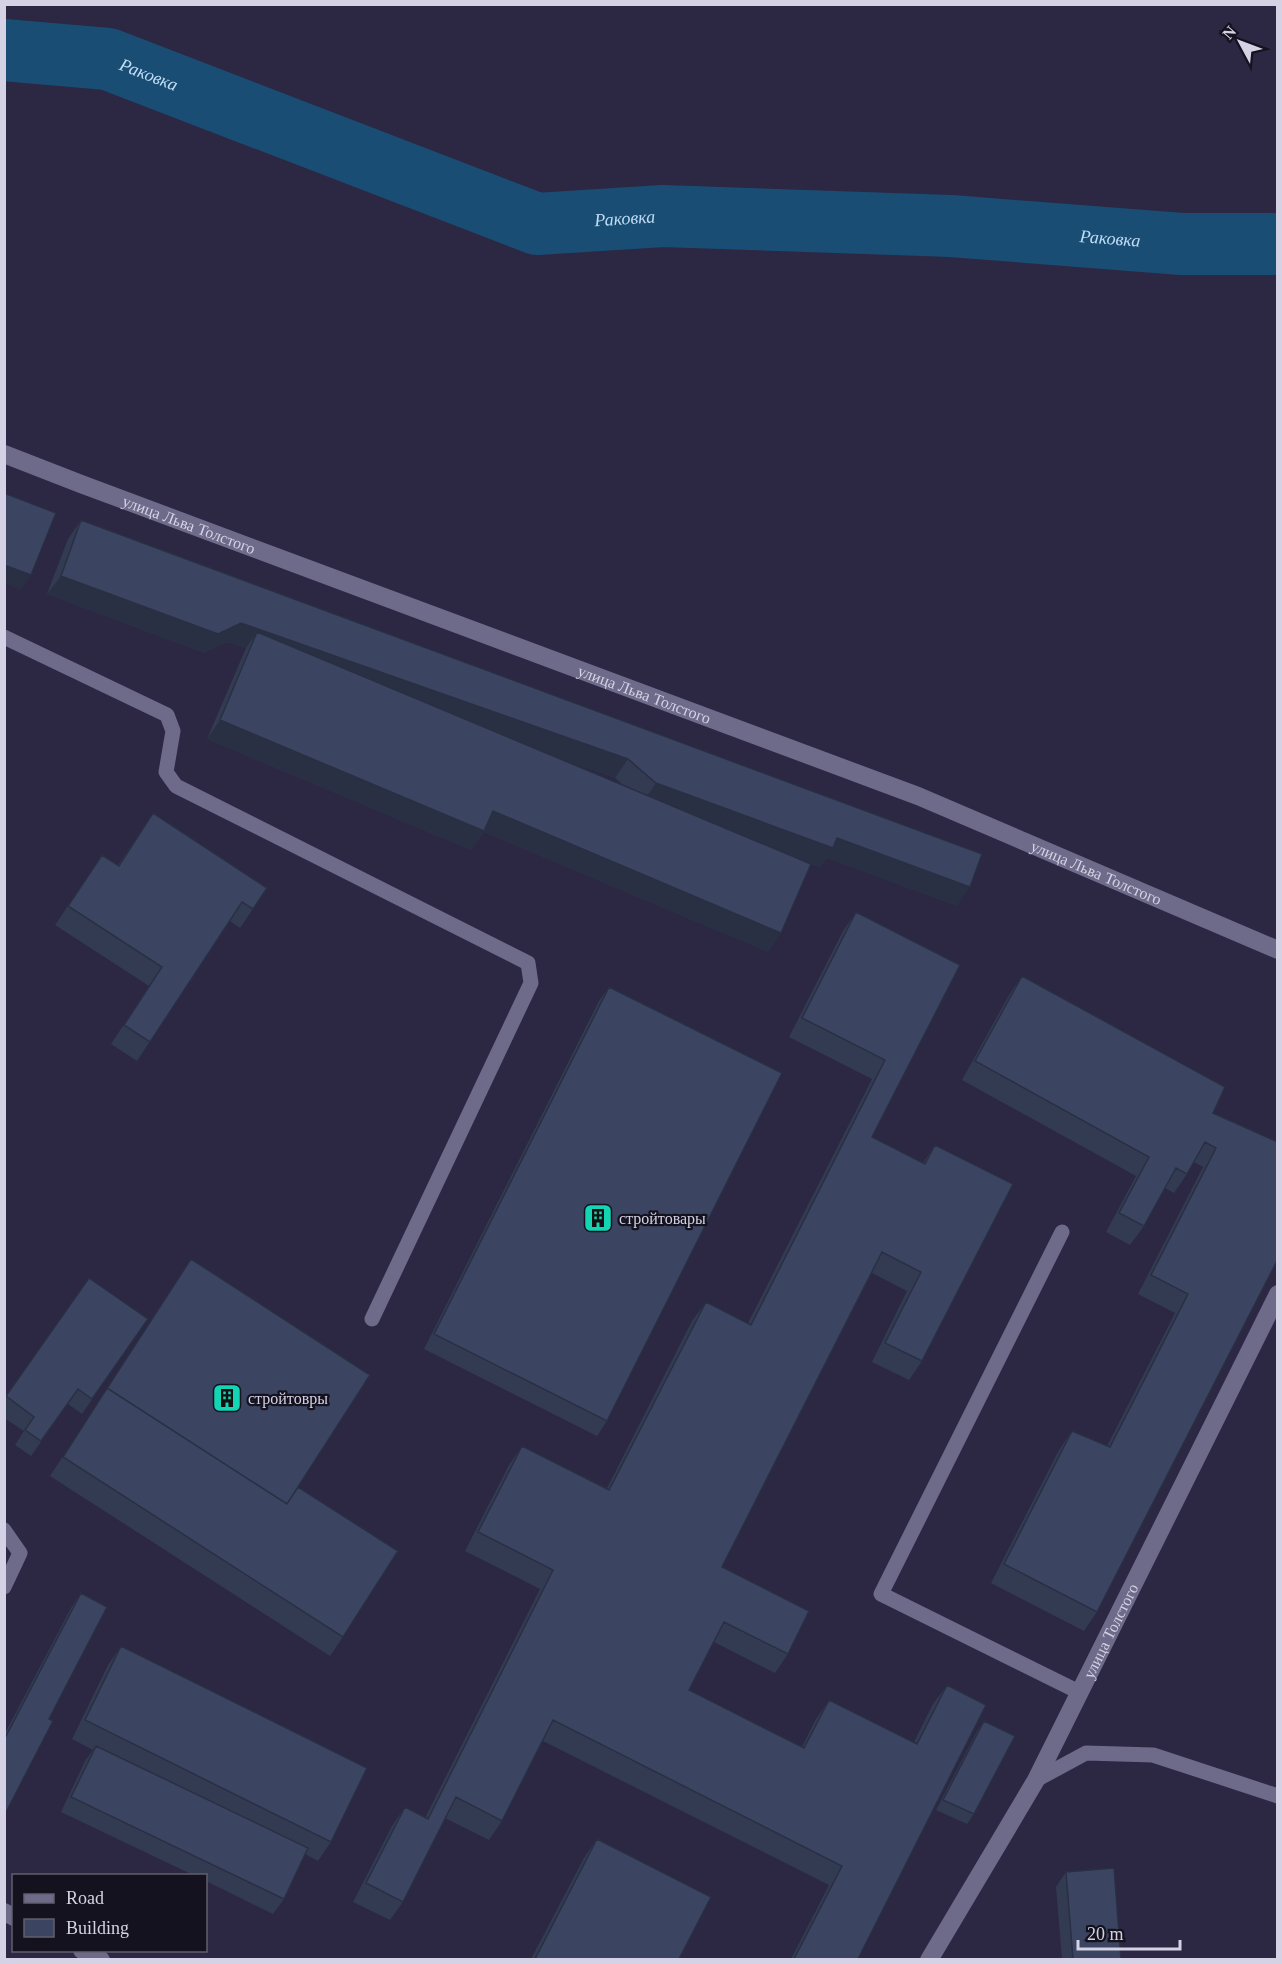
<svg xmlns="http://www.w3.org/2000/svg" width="1282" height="1964" viewBox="0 0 1282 1964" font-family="Georgia,serif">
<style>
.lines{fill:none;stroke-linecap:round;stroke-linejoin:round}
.river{stroke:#1a4d73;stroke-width:62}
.service{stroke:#6e6a8a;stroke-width:15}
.minor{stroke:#6e6a8a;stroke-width:18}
.wall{fill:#333b53;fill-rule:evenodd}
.shaded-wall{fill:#293044}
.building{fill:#3b4561;stroke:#293044;stroke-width:1.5}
.labels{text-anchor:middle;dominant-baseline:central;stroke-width:4.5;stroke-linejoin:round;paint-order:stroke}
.street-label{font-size:16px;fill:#d4d2e4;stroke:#14121f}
.poi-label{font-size:16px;fill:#d4d2e4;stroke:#14121f;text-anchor:start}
.water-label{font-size:18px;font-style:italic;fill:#c0dcf5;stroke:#14121f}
</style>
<rect width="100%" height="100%" fill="#2c2743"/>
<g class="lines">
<path class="river" id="s1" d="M4 50 108 59 537 224 663 216 951 226 1182 244H1278"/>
<path class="service" d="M4 637 167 715 173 731 166 772 176 786 528 963 531 983 372 1319
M1062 1232 881 1594 1079 1692
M4 1530 20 1553 4 1587
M1036 1780 1086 1753 1153 1755 1278 1796"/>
<g class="minor">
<path id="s2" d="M4 454 81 484 918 796 1278 950"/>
<path d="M4 1912 14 1917"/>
<path d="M82 1950 101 1960"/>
<path id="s3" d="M929 1960 1036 1780 1278 1294"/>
</g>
</g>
<path class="wall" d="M81 520 982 854 957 906 827 858 820 867 811 864 781 933 768 952 484 832 471 850 207 739 246 648 227 642 204 653 47 594 68 539ZM559 758 615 778 623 785Z
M153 813 253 909 240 928 230 921 137 1061 111 1044 149 986 55 925 102 855 118 865Z
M856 912 960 965 872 1137 923 1163 935 1145 922 1361 909 1380 872 1362 907 1291 872 1273 722 1567 788 1654 775 1673 714 1642 689 1690 802 1747 816 1719 829 1700 914 1742 933 1704 947 1685 858 1959H791L829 1885 543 1741 502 1821 489 1840 445 1818 403 1902 390 1920 353 1902 392 1826 405 1807 425 1818 540 1589 465 1551 509 1465 522 1446 607 1488 692 1321 706 1302 748 1323 872 1079 789 1037 843 931Z
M1022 976 1213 1113 1278 1142 1097 1612 1084 1631 991 1583 1059 1450 1072 1431 1107 1446 1175 1313 1138 1294 1203 1167 1194 1162 1187 1174 1174 1193 1165 1188 1144 1226 1130 1245 1106 1232 1136 1176 962 1080 1009 995Z
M609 987 607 1421 597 1436 424 1349 599 1001Z
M191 1259 294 1492 343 1637 330 1656 50 1476Z
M89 1278 148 1319 82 1414 68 1404 31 1456 15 1445 24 1431 4 1418V1398Z
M81 1593 49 1719 4 1816V1735L71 1608Z
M121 1646 331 1842 318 1861 305 1854 284 1899 273 1914 206 1881V1875H193L61 1812 85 1761 93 1750 72 1739 108 1665Z
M984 1721 974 1814 967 1824 936 1810 977 1731Z
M597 1839 679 1959H531L584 1858Z
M1066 1872 1121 1959H1062L1056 1887Z"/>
<path class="shaded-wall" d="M4 565 31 575 21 590 4 583Z
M61 576 241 623 628 759 615 778 250 650 257 632 246 648 227 642 204 653 47 594Z
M220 720 493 811 781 933 768 952 484 832 471 850 207 739Z
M656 783 837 838 970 887 957 906 827 858 820 867 643 802Z"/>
<path class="building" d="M4 493 56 513 31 575 4 565Z
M81 520 982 854 970 887 837 838 833 848 656 783 628 759 241 623 218 634 61 576Z
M257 632 811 864 781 933 493 811 484 831 220 720Z
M153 813 267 888 253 909 242 902 150 1042 124 1025 162 967 68 906 102 855 119 866Z
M856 912 960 965 872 1137 925 1164 935 1145 1013 1184 922 1361 885 1343 921 1272 882 1252 722 1567 809 1611 788 1654 724 1622 689 1690 804 1748 829 1700 917 1744 947 1685 986 1705 858 1959H794L842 1866 553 1720 502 1821 456 1797 403 1902 366 1883 405 1807 428 1819 553 1570 478 1532 522 1446 609 1490 706 1302 751 1325 885 1060 802 1018Z
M1022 976 1225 1087 1213 1113 1278 1142V1259L1097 1612 1004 1564 1072 1431 1110 1447 1188 1294 1151 1275 1216 1148 1205 1142 1187 1174 1176 1168 1144 1226 1119 1213 1149 1157 975 1061Z
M609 987 782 1073 607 1421 434 1334Z
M191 1259 370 1375 287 1504 107 1388 104 1393Z
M89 1278 148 1319 92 1399 78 1389 41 1441 25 1430 34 1417 6 1396Z
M107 1388 287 1504 298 1487 398 1551 343 1637 63 1457Z
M81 1593 107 1607 49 1719 53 1721 4 1816V1740Z
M121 1646 367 1768 331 1842 85 1720Z
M984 1721 1015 1736 974 1814 943 1800Z
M96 1746 308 1848 284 1899 71 1797Z
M597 1839 711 1897 679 1959H535Z
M1114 1868 1121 1959H1073L1066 1872Z"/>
<defs>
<g id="building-square" transform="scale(1.5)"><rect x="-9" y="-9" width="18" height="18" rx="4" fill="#13d5b3" stroke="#14121f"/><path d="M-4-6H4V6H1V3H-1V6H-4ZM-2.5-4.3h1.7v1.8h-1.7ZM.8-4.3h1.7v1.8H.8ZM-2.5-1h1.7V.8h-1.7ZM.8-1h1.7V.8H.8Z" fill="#111"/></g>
</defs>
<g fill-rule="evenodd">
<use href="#building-square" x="598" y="1218"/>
<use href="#building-square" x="227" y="1398"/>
</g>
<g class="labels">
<g class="street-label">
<text stroke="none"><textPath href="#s2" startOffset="198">улица Льва Толстого</textPath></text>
<text stroke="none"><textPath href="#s2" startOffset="684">улица Льва Толстого</textPath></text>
<text stroke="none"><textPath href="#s2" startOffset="1170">улица Льва Толстого</textPath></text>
<text stroke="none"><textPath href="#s3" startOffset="376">улица Толстого</textPath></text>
</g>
<g class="poi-label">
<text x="619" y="1218">стройтовары</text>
<text x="248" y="1398">стройтовры</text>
</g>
<g class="water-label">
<text stroke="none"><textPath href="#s1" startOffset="148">Раковка</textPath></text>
<text stroke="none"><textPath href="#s1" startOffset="652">Раковка</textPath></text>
<text stroke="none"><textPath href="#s1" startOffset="1138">Раковка</textPath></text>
</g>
</g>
<rect width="1282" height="1964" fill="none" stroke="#d4d2e4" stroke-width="12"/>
<rect x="12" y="1874" width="195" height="78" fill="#14121f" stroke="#615f6e" stroke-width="1.5"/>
<rect x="24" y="1894" width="30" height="9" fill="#6e6a8a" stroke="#615f6e" stroke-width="1.5"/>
<text x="66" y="1904" font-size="18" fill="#d4d2e4">Road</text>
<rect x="24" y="1919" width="30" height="18" fill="#3b4561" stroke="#615f6e" stroke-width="1.5"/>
<text x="66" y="1934" font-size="18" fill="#d4d2e4">Building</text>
<g transform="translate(1240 42) rotate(311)" stroke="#14121f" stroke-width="4.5" paint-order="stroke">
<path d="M0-4.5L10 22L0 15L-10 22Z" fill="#d4d2e4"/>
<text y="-9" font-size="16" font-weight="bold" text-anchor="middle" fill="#d4d2e4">N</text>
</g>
<path d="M1078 1940v9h102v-9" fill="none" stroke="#d4d2e4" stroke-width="3"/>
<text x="1087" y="1940" font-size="18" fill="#d4d2e4" stroke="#14121f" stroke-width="4.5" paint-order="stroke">20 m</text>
</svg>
